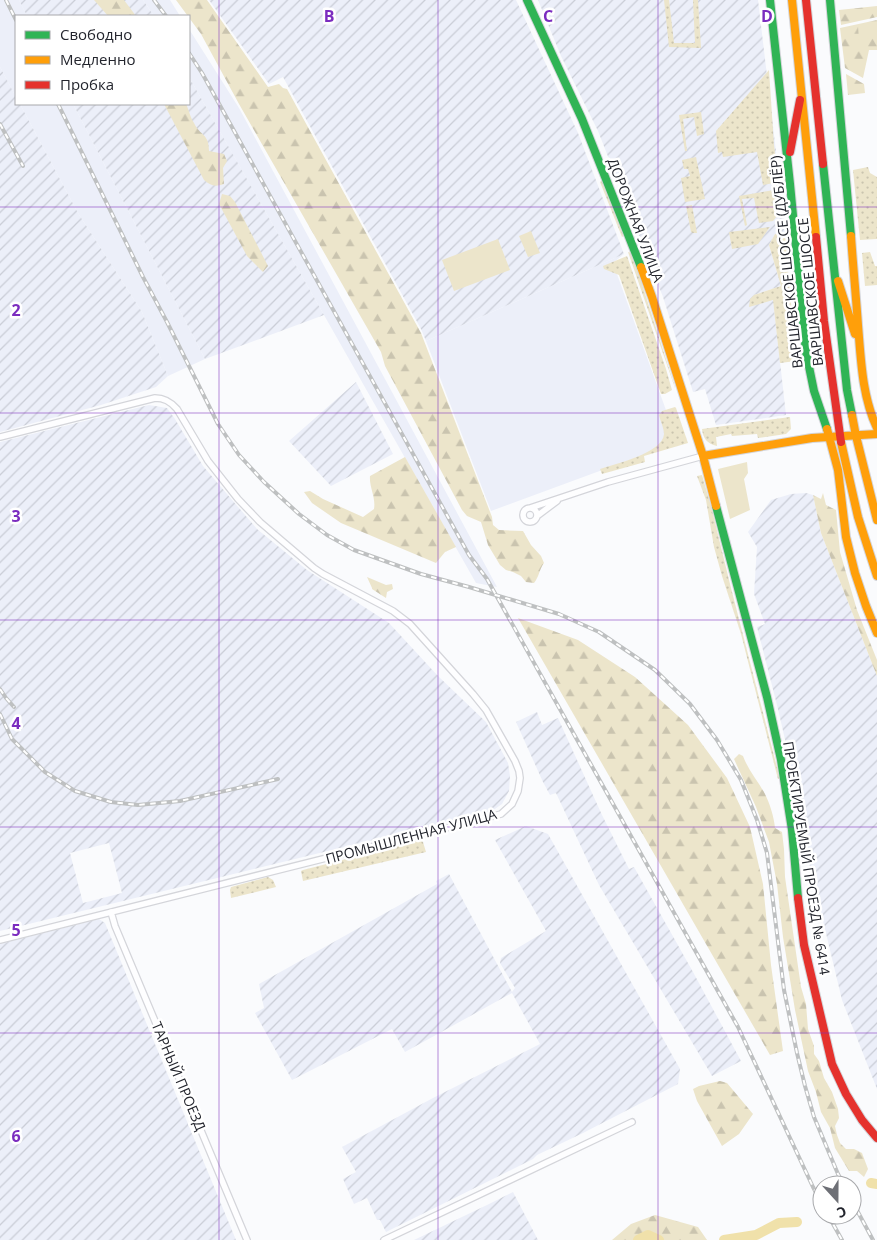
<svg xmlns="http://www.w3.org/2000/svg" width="877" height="1240" viewBox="0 0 877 1240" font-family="'Open Sans',sans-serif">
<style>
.built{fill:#eceff9}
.industrial{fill:url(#industrial-furrows);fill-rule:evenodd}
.grass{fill:url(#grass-dots)}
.forest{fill:url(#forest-firs)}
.park{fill:#ece5cb}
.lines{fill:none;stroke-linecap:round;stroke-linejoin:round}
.river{stroke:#f0e1aa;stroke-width:10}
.street-casing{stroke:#d4d5da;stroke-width:8}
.fast-casing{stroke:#d4d5da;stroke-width:10}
.slow-casing{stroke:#d4d5da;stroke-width:10}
.jam-casing{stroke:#d4d5da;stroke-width:10}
.street{stroke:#fefeff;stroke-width:5.5}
.fast{stroke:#30b455;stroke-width:8}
.slow{stroke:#ff9f0a;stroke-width:8}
.jam{stroke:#e5322d;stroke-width:8}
.rail-casing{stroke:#bec0c1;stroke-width:4}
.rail{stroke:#fff;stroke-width:2;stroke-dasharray:5.5;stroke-linecap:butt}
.grid{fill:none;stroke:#7b2cbf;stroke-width:1;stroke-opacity:0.55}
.labels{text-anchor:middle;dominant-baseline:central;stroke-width:5;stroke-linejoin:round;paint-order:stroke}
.street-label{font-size:14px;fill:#23252d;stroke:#fff}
.grid-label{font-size:16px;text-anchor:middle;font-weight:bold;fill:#7b2cbf;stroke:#fff;stroke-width:5;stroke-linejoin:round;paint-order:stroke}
</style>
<defs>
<pattern id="industrial-furrows" width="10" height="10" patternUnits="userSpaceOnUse" patternTransform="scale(1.25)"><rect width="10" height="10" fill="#eceff9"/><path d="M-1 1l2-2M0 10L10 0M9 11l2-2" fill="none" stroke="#cacdd6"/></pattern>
<pattern id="grass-dots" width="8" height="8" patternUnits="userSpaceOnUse" patternTransform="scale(1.25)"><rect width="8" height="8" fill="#ece5cb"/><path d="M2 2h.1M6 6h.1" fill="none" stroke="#cac4af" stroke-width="1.8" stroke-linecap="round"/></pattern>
<pattern id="forest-firs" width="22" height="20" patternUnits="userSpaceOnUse" patternTransform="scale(1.25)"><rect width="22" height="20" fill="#ece5cb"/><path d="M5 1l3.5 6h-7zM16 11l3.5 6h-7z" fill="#cac4af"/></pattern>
</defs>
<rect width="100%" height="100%" fill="#fafbfd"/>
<path class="built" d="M0 0H19L27 16H16V97L0 67Z
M143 0H170L180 16H154Z
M189 29 239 108 497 587 476 583 189 77Z
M20 104H73L205 359 168 376 142 312 78 213Z
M624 254 613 263 671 424 662 448 491 511 426 341Z"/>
<path class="industrial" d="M19 0H143L154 16H27Z
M209 0H516L578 133 624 254 426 341 421 329 283 77 269 84Z
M538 0H758L782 202 785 233 775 234 769 245 781 286 754 295 750 306 773 299 786 415 716 425 705 389 693 392 663 297 598 131 561 56Z
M0 67 16 97V104H20L78 213 142 312 168 376 156 387 101 405 0 432Z
M189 77 324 315 205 359 73 104H189Z
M356 382 393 454 331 486 289 441Z
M149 405 167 408 175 419 203 466 257 529 307 570 389 623 438 676 486 722 508 763 510 776 509 791 502 804 492 811 0 931V442ZM109 843 122 893 83 903 70 853Z
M806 493 813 495 821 533 877 676V1089L842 1000 800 825V810L797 792 778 709 757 627 765 624 754 594 757 547 748 532 771 500 791 494Z
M537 712 542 725 558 718 602 815 629 869 634 867 693 972 741 1061 712 1076 599 885 556 793 550 795 543 782 516 722Z
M526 826 548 834 680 1069 678 1084 583 1133 537 1155 533 1159 386 1232 380 1220H377L367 1198 354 1204 343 1179 356 1172 342 1147 433 1098 540 1044 512 993 405 1052 392 1029 292 1080 255 1013 264 1008 259 984 437 884 436 881 449 874 512 992 515 988 500 963 501 958 546 931 495 840Z
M99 919 105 923 236 1240H0V944Z
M513 1192 538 1240H414L487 1205Z"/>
<path class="grass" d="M664 0H669L674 43H695L693 0H698L701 48 669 47Z
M769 70 774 145 779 182 763 185 757 152 723 157 722 152 718 153 716 131Z
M701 112 704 134 697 136 694 117 683 119 687 151H685L679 115Z
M696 157 705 199 685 202 681 178 690 176 688 169H684L682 160Z
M868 167 870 173 877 177V239L860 240 853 170Z
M602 180 625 235 622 237 600 182Z
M780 189 782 210 773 221 759 223 754 198 742 199 747 225 745 226 739 196Z
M692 205 697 233H693L691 232 686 206Z
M770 227 758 244 732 249 729 232Z
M785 233 796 361 780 363 773 300 749 307 750 299 754 295 781 286 769 245 775 234Z
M628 252 632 253 675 387V388Z
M870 252 875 266H877V285L865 286 862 253Z
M627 256 666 369 672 390 665 394H661L619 275 604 269 603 266Z
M675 407 676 408 688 443 644 456 645 462 602 474 600 469C615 464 663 453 664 434 664 428 660 420 659 415L662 411Z
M790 417 791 429 786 434 758 438 757 434 732 436 731 434 716 437 717 446C707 444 703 438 702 429Z
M702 475 711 506 731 588 780 779H778L741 634 722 576 714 547 706 500 697 476Z
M420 840 423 842 426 852 303 881 301 871 303 870Z
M268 877 273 880 276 887 231 898 230 890 231 887Z"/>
<path class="forest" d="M94 0H124L136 16H108Z
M176 0H207L268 87 279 84 283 88 287 89 421 333 492 517 493 525 499 530 523 531 531 545 541 556 544 563C539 570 539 577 534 583L526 582 521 576 513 572 506 570 500 565 488 545 481 522 467 516 462 510 385 366 381 352 239 104 201 34Z
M877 6V17L841 25 839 10Z
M877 20V50H869L863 78 845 68 840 28Z
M846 74 864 84 865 93 848 95Z
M164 104H186C189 110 190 117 194 123 200 136 209 133 209 151L224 154 227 161 223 168 224 184C215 187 211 186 204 180Z
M222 194 230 196 235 202 268 266 263 272 247 256 219 204Z
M405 457 456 547 445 552 436 563 341 523 312 503 304 492 310 491 323 499 363 517 374 509C376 497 369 487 370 476Z
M823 493 826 505 836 510 840 552 857 610 877 660V676L821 533 813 495 821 499Z
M367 577 386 585 392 584 393 589 387 592 386 598 372 589V588Z
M518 618 578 640 635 677 688 725 727 778 750 827 763 884 771 965 783 1051 770 1055Z
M739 754 743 756C748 770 758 781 765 794 770 804 774 817 775 828L782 832 784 849 785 877 801 987 806 1004 808 1029 814 1046V1054L819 1061 824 1078 832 1092 838 1109 839 1118 835 1126 837 1135 840 1143 846 1149H854L862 1153 868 1169 864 1177 857 1171H849L835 1148 830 1128 821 1112 816 1092 808 1071 795 1010 783 937 777 884 769 842 756 807 734 759Z
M720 1081 727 1083 753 1114 739 1134 722 1146 697 1101 693 1089 699 1086Z
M655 1215 698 1227 707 1240H612L631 1224Z"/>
<path class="park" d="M871 23V38L859 40 858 26Z
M531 231 540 253 528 257 519 236Z
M498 239 510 270 454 291 442 260Z
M747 462 748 473 744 479 750 510 730 519 718 469Z"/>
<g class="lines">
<path class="river" d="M871 1183 877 1184
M638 1240 648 1235 659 1240
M724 1240 756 1235 779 1223 797 1222"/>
<g class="street-casing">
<path id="street" d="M0 437 155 398C164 398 170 401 177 409L208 461 238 499 260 522 314 568 323 574 393 611 410 624 473 694 486 710 515 761 519 771 520 778 518 791 512 804 501 814 490 817 0 940
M523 515a7 7 0 1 1 14 0a7 7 0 1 1-14 0Z
M530 508 608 482 703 456
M537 516 557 501
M111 912 115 926 247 1240
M384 1240 632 1122"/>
</g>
<g class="fast-casing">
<path id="fast" d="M527 0 582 119 641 267
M770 0 790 184 806 352 814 391 827 429
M830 0 851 236
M823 164 847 390 852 415
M716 506 767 697 781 760 792 830 798 898"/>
</g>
<g class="slow-casing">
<path id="slow" d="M792 0 816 237
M851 236C853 266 856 296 858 325 861 360 862 396 877 428
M641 267 652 297 703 456 716 506
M838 281 855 334
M852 415 856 436 877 520
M827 429 838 470 846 537 855 573 866 606 877 633
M841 442 858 517 877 576
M703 456 812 438 877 434"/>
</g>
<g class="jam-casing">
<path id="jam" d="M806 0 823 164
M790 152 800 100
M816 237 824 321 841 442
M798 898 804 945 832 1064 846 1094 862 1120 877 1138"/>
</g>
<use href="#street" class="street"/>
<use href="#fast" class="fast"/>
<use href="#slow" class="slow"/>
<use href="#jam" class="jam"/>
<g class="rail-casing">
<path id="rail" d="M6 0 16 20
M154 0 166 16
M189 53 202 73 469 555 487 579 738 1027 813 1187 822 1204
M58 104 143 277 167 322 218 424 239 455 264 482 299 514 327 535 354 550 421 574 469 587 559 614 599 632 655 670 690 704 717 740 741 780 757 820 767 853 784 990 797 1053 805 1086 814 1117 838 1174 844 1185
M0 124 23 166
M0 689 6 698 14 707
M0 714 12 739 45 772 75 791 111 802 138 805 180 801 278 779
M852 1201 873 1240
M828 1215 842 1240"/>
</g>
<use href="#rail" class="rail"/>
</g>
<path class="grid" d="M219 0V1240M438 0V1240M658 0V1240M0 207H877M0 413H877M0 620H877M0 827H877M0 1033H877"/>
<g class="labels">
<g class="street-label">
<text transform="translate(636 220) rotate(69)">ДОРОЖНАЯ УЛИЦА</text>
<text transform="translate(786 262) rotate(-96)">ВАРШАВСКОЕ ШОССЕ (ДУБЛЁР)</text>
<text transform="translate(810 292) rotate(-96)">ВАРШАВСКОЕ ШОССЕ</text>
<text transform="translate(411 836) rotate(-15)">ПРОМЫШЛЕННАЯ УЛИЦА</text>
<text transform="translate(807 858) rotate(81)">ПРОЕКТИРУЕМЫЙ ПРОЕЗД № 6414</text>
<text transform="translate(179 1076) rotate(67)">ТАРНЫЙ ПРОЕЗД</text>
</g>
</g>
<g class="grid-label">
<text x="329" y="22">B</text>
<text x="548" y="22">C</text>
<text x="767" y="22">D</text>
<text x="16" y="316">2</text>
<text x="16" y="522">3</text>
<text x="16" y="729">4</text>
<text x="16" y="936">5</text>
<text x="16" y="1142">6</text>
</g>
<rect x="15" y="15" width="175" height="90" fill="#ffffff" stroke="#a7a8ab"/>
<rect x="25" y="31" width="25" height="8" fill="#30b455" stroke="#a7a8ab"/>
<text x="60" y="40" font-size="15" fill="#23252d">Свободно</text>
<rect x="25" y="56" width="25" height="8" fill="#ff9f0a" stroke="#a7a8ab"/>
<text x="60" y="65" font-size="15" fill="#23252d">Медленно</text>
<rect x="25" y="81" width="25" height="8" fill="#e5322d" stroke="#a7a8ab"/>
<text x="60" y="90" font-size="15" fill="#23252d">Пробка</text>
<g transform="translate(837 1200) rotate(159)"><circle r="24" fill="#ffffff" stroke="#a7a8ab"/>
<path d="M0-4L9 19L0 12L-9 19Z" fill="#6e7076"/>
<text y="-8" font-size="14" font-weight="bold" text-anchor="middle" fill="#23252d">С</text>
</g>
</svg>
